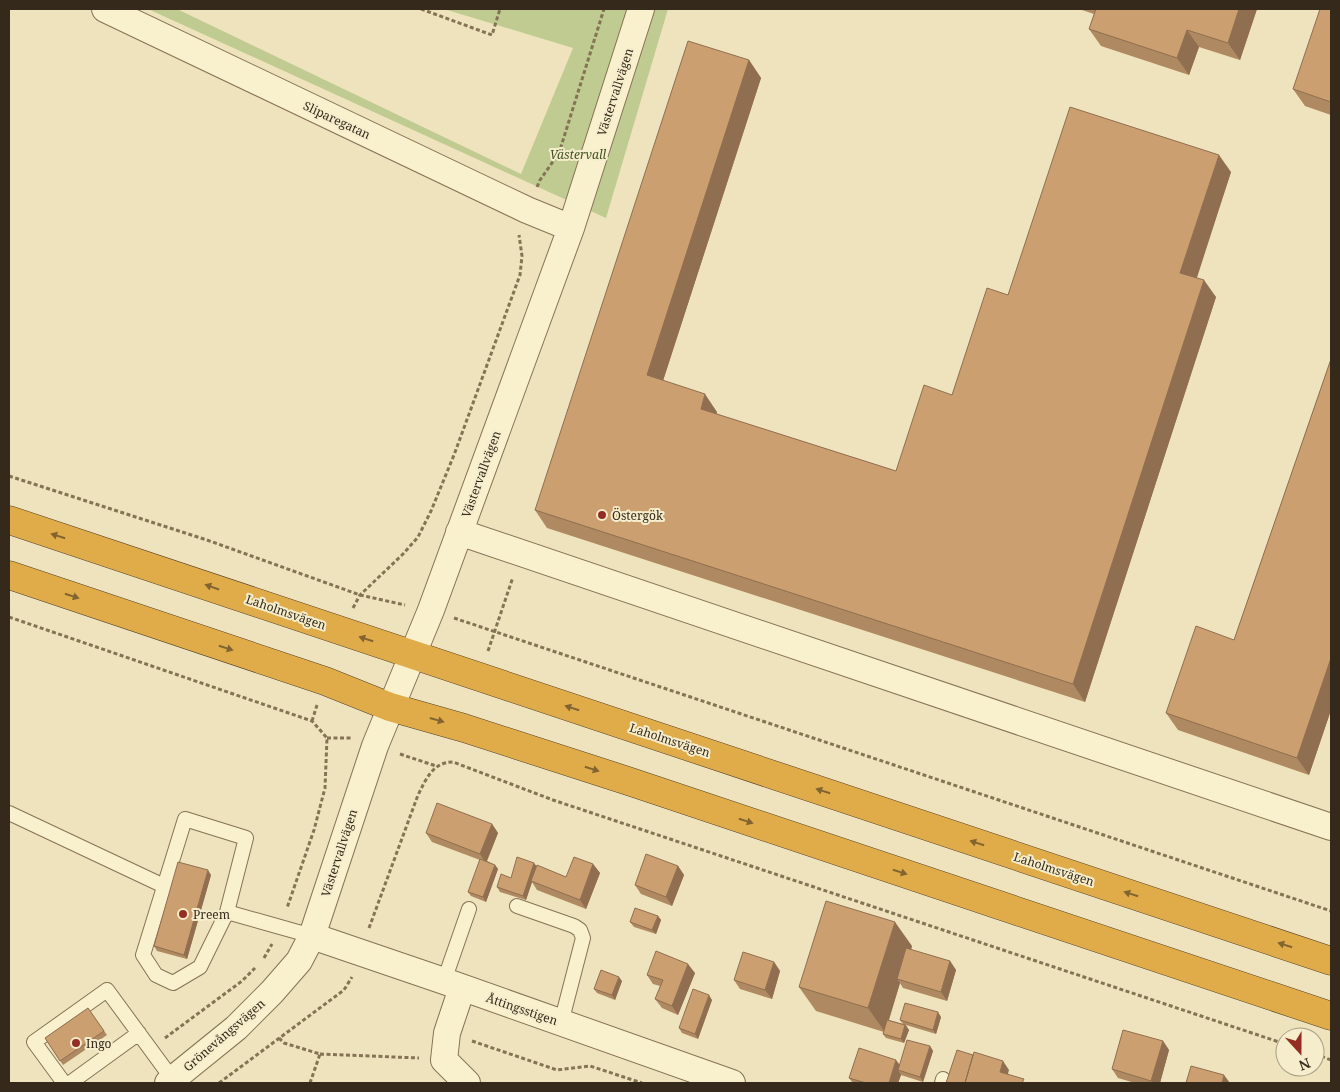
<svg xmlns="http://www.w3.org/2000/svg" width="1340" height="1092" viewBox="0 0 1340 1092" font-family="'Noto Serif',serif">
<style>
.green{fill:#bfcb90}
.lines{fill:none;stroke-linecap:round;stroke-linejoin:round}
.lane-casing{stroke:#857355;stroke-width:16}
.street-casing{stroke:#857355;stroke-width:28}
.highway-casing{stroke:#52402a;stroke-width:29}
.path{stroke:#857355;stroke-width:3;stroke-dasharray:4 2.5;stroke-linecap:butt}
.lane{stroke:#f9f0ce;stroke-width:14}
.street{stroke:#f9f0ce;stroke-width:26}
.highway{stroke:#e0ab49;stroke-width:28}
.wall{fill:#af8961}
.shaded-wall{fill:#8f6f4f}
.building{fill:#cc9f71;stroke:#8f6f4f}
.oneway{fill:#816430}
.poi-dot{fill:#942e25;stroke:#f5edcb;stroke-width:2}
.labels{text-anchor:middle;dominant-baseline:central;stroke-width:4;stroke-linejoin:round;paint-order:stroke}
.street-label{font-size:12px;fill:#34291b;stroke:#f5edcb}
.park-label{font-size:12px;font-style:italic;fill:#405021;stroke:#f5edcb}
.poi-label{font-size:12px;fill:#34291b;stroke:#f5edcb;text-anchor:start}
</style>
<rect width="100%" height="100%" fill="#eee3bc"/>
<path class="green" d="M148 9H177L521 174 573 48 444 9H668L606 218Z"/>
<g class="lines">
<g class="lane-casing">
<path id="lane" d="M9 813 164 886
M517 906 574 926 580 930 583 938 561 1023
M227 912 200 967 173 983 156 975 143 955 185 819 246 838 227 912 312 936
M444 981 469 909
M64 1083 34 1042 107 990 173 1080
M70 1083 139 1033
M942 1083 943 1079"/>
</g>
<g class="street-casing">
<path id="street" d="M105 9 527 210 571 228
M459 532 1331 827
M312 936 444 981 732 1083
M462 988 447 1033 444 1060 467 1083
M168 1083 236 1028 272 992 299 961 312 936 375 746 431 610 571 228 641 9"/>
</g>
<g class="highway-casing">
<path id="highway" d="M9 520 1331 961
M9 575 325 681 390 707 464 728 631 782 1331 1016"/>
</g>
<path class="path" d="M421 9 492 35 500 9
M537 187 540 180 559 153 604 9
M9 476 207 540 360 595 405 605
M353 608 360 595 403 554 418 537 431 511 454 455 520 275 522 256 519 235
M9 617 312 721 327 738 325 788 314 830 287 908
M454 618 1331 911
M488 651 513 577
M312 721 317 705
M327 738H351
M400 754 436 766
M369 928 418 795C426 779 433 762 453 762L553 800 1285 1044
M264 958 272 944
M165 1038 242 981 255 968
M279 1038 284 1043 320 1054 310 1083
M472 1041 557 1070 590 1066 642 1083
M320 1054 419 1058
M1315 1054 1331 1060
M219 1083 344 990 352 977"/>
<use href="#lane" class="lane"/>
<use href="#street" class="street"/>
<use href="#highway" class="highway"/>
</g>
<path class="wall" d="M1079 9H1257L1240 60 1199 47 1189 75 1101 46 1089 29 1094 14Z
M1331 9V115L1305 106 1293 89Z
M749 60 761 78 663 381 717 412 716 414 896 471 952 395 1008 295 1231 172 1196 278 1216 297 1085 702 547 528 535 510Z
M1331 359V710L1309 775 1178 730 1166 713 1234 640Z
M492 824 498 833 487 861 495 865 498 869 486 902 471 896 468 892 480 860 432 842 426 833Z
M534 863 536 866 566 877 593 864 600 873 586 909 537 890 532 882 526 900 500 892 497 887Z
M678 866 684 875 672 906 641 894 635 885Z
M211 875 187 959 157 951 154 946Z
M658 916 661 920 656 934 634 927 630 922Z
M912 946 911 950 950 961 956 970 947 1001 903 988 900 983 889 1020 903 1024 900 1020 941 1017 936 1034 906 1025 909 1030 904 1043 886 1038 883 1034 884 1032 816 1011 799 987Z
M774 962 780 971 772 999 740 989 734 980Z
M695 973 678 1015 662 1008 655 999 660 986 653 984 647 975Z
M622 981 615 1000 597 993 594 989Z
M712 1000 698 1039 682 1033 679 1028Z
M88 1008 107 1035 63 1065 45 1038Z
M1163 1041 1169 1050 1160 1083H1135L1118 1078 1112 1069Z
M930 1046 933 1051 923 1082 901 1075 898 1083H853L849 1078 899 1065Z"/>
<path class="shaded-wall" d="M1239 9H1257L1240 60 1228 43Z
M1187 30 1199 47 1189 75 1177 58Z
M749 60 761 78 659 393 647 375Z
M1219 155 1231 172 1193 290 1180 273Z
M1204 280 1216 297 1085 702 1073 684Z
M705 394 717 412 713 426 701 409Z
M1331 658V710L1309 775 1297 758Z
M492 824 498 833 486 863 480 854Z
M534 863 537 867 531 881 532 882 526 900 523 896Z
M593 864 600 873 586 909 580 900Z
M495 865 498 869 486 902 483 897Z
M678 866 684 875 672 906 666 897Z
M208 870 211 875 187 959 184 955Z
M658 916 661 920 656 934 652 930Z
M895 922 912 946 901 980 897 979 900 983 885 1032 868 1008Z
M950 961 956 970 947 1001 941 992Z
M774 962 780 971 772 999 765 990Z
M688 964 695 973 678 1015 672 1006Z
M619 977 622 981 615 1000 612 995Z
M709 995 712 1000 698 1039 695 1034Z
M938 1012 941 1017 936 1034 933 1030Z
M905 1025 909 1030 904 1043 901 1039Z
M1163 1041 1169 1050 1160 1083H1153L1151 1081Z
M930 1046 933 1051 923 1082 920 1077Z
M896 1060 903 1069 898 1070 901 1075 898 1083H889Z
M1003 1061 1009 1070 1006 1081 1000 1072Z
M1224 1075 1230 1083H1222Z"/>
<path class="building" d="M1096 9H1239L1228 43 1187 30 1177 58 1089 29Z
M1320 9H1331V102L1293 89Z
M688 41 749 60 647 375 705 394 701 409 896 471 924 385 952 395 987 288 1008 295 1070 107 1219 155 1180 273 1204 280 1073 684 535 510Z
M1331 359V658L1297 758 1166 713 1196 626 1234 640Z
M437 803 492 824 480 854 426 833Z
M646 854 678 866 666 897 635 885Z
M517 857 534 863 523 896 497 887 501 874 511 878Z
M574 857 593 864 580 900 531 881 537 865 566 877Z
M480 859 495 865 483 897 468 892Z
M178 862 208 870 184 955 154 946Z
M826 901 895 922 868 1008 799 987Z
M635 908 658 916 652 930 630 922Z
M906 948 950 961 941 992 897 979Z
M656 951 688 964 672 1006 655 999 663 980 647 975Z
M743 952 774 962 765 990 734 980Z
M601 970 619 977 612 995 594 989Z
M693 989 709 995 695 1034 679 1028Z
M905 1003 938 1012 933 1030 900 1020Z
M88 1008 104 1031 60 1061 45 1038Z
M887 1020 905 1025 901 1039 883 1034Z
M1123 1030 1163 1041 1151 1081 1112 1069Z
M907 1040 930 1046 920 1077 898 1070Z
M859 1048 896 1060 889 1083H866L849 1078Z
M957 1050 973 1055 965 1083H946Z
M974 1052 1003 1061 1000 1072 1024 1079 1022 1083H965Z
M1191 1066 1224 1075 1222 1083H1186Z"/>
<defs><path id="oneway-solid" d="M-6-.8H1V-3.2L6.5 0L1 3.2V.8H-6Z" transform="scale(1.25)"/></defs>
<g class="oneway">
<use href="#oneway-solid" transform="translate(58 536) rotate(-162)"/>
<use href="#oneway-solid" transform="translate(212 587) rotate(-161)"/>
<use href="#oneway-solid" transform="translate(72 596) rotate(18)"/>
<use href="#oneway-solid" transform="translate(366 639) rotate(-162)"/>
<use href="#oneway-solid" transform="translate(226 648) rotate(18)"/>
<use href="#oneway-solid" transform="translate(572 708) rotate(-162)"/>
<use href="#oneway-solid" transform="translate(437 720) rotate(16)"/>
<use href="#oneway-solid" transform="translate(592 769) rotate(18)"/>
<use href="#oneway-solid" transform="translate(823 791) rotate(-162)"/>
<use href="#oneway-solid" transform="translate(746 821) rotate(18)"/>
<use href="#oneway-solid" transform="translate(977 843) rotate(-162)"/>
<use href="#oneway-solid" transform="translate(900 872) rotate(18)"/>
<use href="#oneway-solid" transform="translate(1131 894) rotate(-162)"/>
<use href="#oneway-solid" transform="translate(1285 945) rotate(-162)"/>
</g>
<g class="poi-dot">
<circle cx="602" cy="515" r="5"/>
<circle cx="183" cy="914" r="5"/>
<circle cx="76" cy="1043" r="5"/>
</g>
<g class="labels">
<g class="street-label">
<text transform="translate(615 92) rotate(-72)">Västervallvägen</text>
<text transform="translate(337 120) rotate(25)">Sliparegatan</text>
<text transform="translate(481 474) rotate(-70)">Västervallvägen</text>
<text transform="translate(286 612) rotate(19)">Laholmsvägen</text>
<text transform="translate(670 740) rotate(18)">Laholmsvägen</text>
<text transform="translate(339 853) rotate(-72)">Västervallvägen</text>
<text transform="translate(1054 869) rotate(18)">Laholmsvägen</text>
<text transform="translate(522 1009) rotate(19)">Åttingsstigen</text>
<text transform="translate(224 1035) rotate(-41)">Grönevångsvägen</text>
</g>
<g class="park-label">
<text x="578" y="154">Västervall</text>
</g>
<g class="poi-label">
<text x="612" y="515">Östergök</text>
<text x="193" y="914">Preem</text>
<text x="86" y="1043">Ingo</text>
</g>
</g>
<rect width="1340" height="1092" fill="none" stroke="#34291b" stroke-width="20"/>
<g transform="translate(1300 1052) rotate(159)"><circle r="24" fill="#f5edcb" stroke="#a89f85"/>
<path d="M0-4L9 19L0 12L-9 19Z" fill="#942e25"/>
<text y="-8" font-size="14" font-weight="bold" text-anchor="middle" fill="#34291b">N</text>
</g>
</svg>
